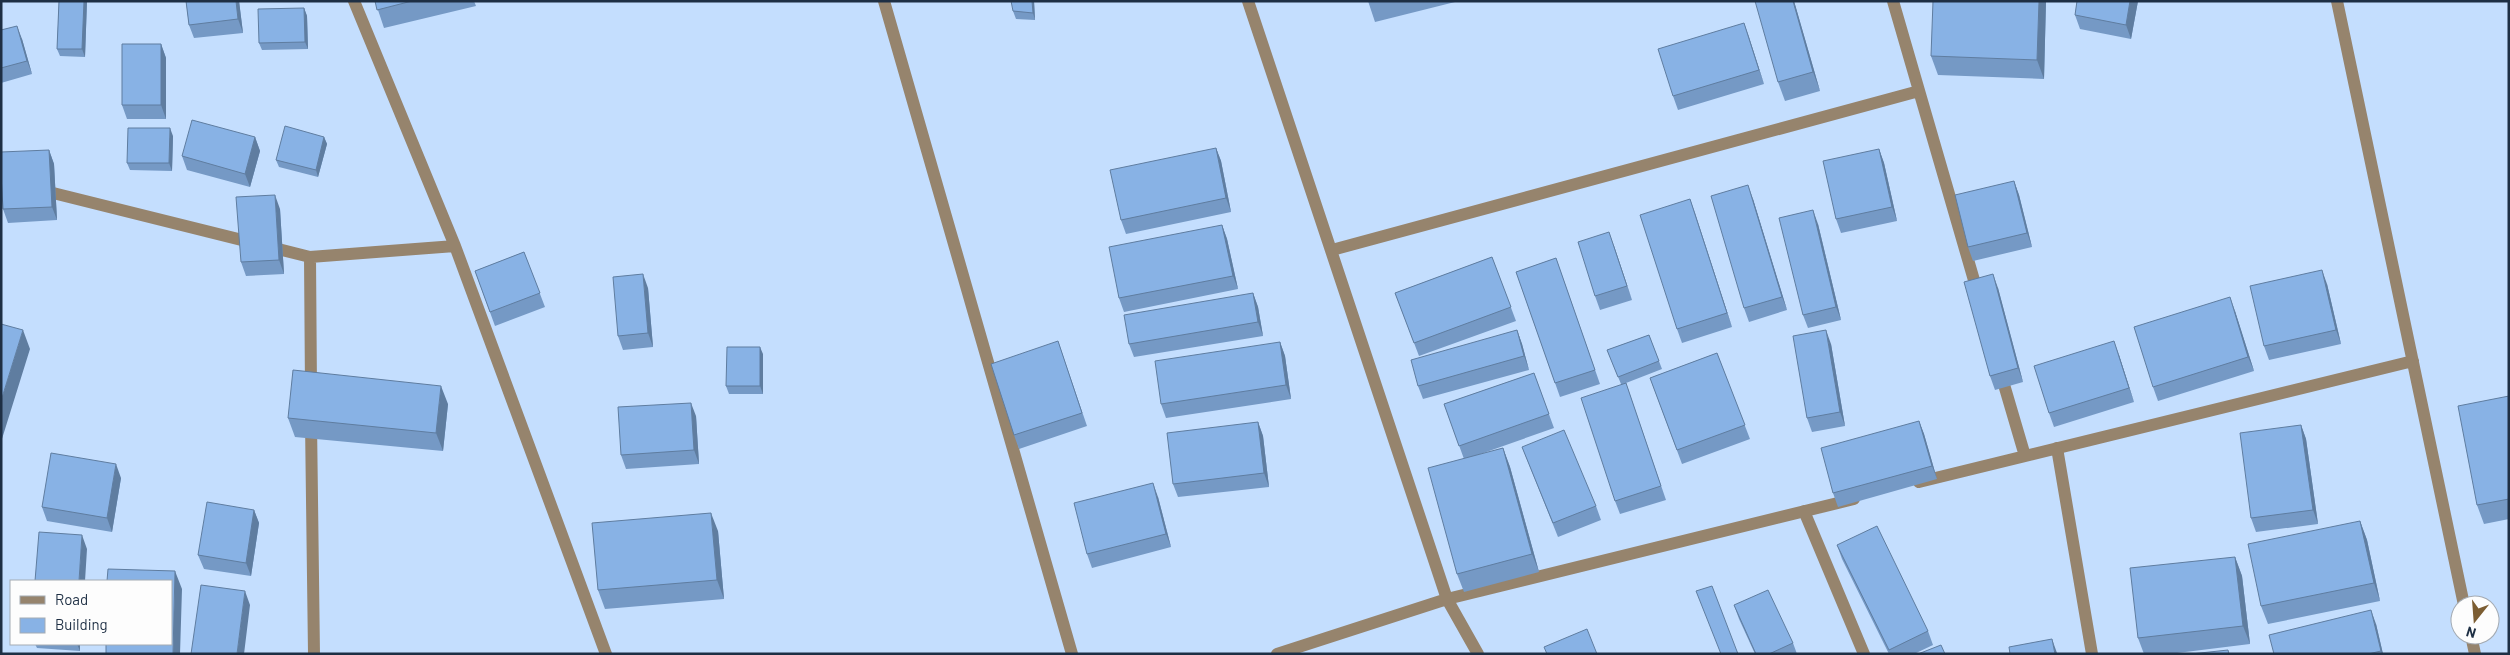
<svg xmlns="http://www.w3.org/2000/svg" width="2510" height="655" viewBox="0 0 2510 655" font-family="Barlow,sans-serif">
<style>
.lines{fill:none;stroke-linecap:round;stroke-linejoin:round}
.minor{stroke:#96846d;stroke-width:12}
.wall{fill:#7599c5}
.shaded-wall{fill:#5f7da0}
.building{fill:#88b2e5;stroke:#5f7da0}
</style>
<rect width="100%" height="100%" fill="#c4defe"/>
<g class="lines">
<path class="minor" d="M354 1 455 246
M884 1 1072 654
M1248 1 1447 599 1478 654
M1893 1 1978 294
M2337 1 2464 605
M41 190 310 257 455 246 606 654
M1332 250 1919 91
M310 257 311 390
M2000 371 2025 456
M311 422 314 654
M2057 448 2092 654
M1919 482 2413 361
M1804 511 1864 654
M2471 635 2475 654
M1277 654 1447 599 1854 499"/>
</g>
<path class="wall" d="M59 1H87L85 57 60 56 57 49Z
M186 1H239L243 33 194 38 189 25Z
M375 1H474L476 6 384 28Z
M1034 1 1035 20 1016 19 1013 11Z
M1368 1H1459L1375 22Z
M1794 1 1820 91 1785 101 1778 82Z
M2046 1 2044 79 1938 75 1931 56Z
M2077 1H2138L2131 39 2080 29 2075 15Z
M304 8 307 16 308 49 262 50 259 43Z
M1744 23 1764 84 1678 110 1673 96Z
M1 30 22 39 32 74 1 83Z
M161 44 166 58V119H127L122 105Z
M173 136 172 171 130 170 127 163Z
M255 137 260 151 250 187 187 170 182 156Z
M324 137 327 144 318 177 279 167 276 160Z
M1216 148 1221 161 1231 212 1126 234 1121 220Z
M1879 149 1884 163 1897 221 1841 233 1836 219Z
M49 150 54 164 57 220 8 223 3 209Z
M2014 181 2019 195 2032 247 1973 261 1968 247Z
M1690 199 1732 327 1682 343 1677 329Z
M1753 199 1787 310 1749 322 1744 308Z
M280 209 284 274 246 276 241 262Z
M1818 224 1841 320 1808 328 1803 315Z
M1222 225 1227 239 1238 289 1124 312 1119 298Z
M1614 246 1632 300 1600 310 1595 296Z
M524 252 545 307 495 326 475 271Z
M1492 257 1516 321 1419 356 1395 293Z
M1556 258 1600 384 1560 397 1516 272Z
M2327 284 2341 344 2269 360 2264 346Z
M648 288 653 347 623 350 618 336Z
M1998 288 2023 382 1995 390 1990 376Z
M1253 293 1258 307 1263 336 1134 357 1129 344Z
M2235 311 2254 371 2158 401 2153 387Z
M1517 330 1522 344 1529 370 1423 399 1418 386Z
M1649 335 1662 369 1626 383 1666 500 1620 514 1615 501 1621 384 1607 350Z
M1058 341 1087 426 1019 449 1014 435Z
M1280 342 1285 356 1291 399 1166 418 1161 404Z
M1831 344 1845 426 1812 432 1807 418Z
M1717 353 1750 439 1682 464 1650 378Z
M763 354V394H729L726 386Z
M2119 355 2134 402 2054 427 2049 413Z
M1534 373 1554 428 1472 457 1503 448 1510 467 1539 572 1464 592 1457 574 1464 459 1444 404Z
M2509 396V519L2484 524 2477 505Z
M448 404 443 451 295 437 288 418Z
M696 416 699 464 626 469 621 455Z
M1919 421 1924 434 1937 479 1838 507 1833 493Z
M1258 422 1263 436 1269 487 1178 497 1173 484Z
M2301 425 2306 439 2318 524 2256 532 2251 518Z
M1522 447 1596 506 1601 520 1558 537Z
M121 478 112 532 47 521 42 507Z
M1158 497 1171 547 1092 568 1087 554Z
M254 510 259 523 251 576 204 569 198 555Z
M2360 521 2367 540 2380 601 2268 624 2261 606Z
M718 531 724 599 605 609 598 590Z
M1837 545 1928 631 1933 645 1914 654H1889L1842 559Z
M2235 557 2242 576 2250 644 2169 654H2144L2138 638Z
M1734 605 1793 643 1797 654H1755L1739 619Z
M2376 624 2383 654H2274Z
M35 644H80V651L37 648Z"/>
<path class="shaded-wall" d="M84 1H87L85 57 82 49Z
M236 1H239L243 33 238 19Z
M1032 1H1034L1035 20 1033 13Z
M1793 1H1794L1820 91 1813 72Z
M2039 1H2046L2044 79 2037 60Z
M2130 1H2138L2131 39 2126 25Z
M304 8 307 16 308 49 305 42Z
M1744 23 1749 37 1764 84 1759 70Z
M17 26 22 39 32 74 27 61Z
M161 44 166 58V119L161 105Z
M170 128 173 136 172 171 169 163Z
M255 137 260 151 250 187 245 174Z
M324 137 327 144 318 177 316 170Z
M1216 148 1221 161 1231 212 1226 198Z
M1879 149 1884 163 1897 221 1892 207Z
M49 150 54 164 57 220 52 207Z
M2014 181 2019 195 2032 247 2027 233Z
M1748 185 1753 199 1787 310 1782 297Z
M275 195 280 209 284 274 279 260Z
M1690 199 1695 213 1732 327 1727 313Z
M1813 210 1818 224 1841 320 1836 307Z
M1222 225 1227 239 1238 289 1233 276Z
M1609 232 1614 246 1632 300 1627 286Z
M2322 270 2327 284 2341 344 2336 330Z
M643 274 648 288 653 347 648 333Z
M1993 274 1998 288 2023 382 2018 368Z
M1253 293 1258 307 1263 336 1258 322Z
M2230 297 2235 311 2254 371 2248 357Z
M23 330 30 349 1 442V401Z
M1517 330 1522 344 1529 370 1524 356Z
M1826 330 1831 344 1845 426 1840 412Z
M2114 341 2119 355 2134 402 2129 388Z
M1280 342 1285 356 1291 399 1286 385Z
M760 347 763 354V394L760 386Z
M441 386 448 404 443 451 436 433Z
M691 403 696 416 699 464 694 450Z
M1919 421 1924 434 1937 479 1932 466Z
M1258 422 1263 436 1269 487 1264 473Z
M2301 425 2306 439 2318 524 2313 510Z
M1503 448 1510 467 1539 572 1532 554Z
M116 464 121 478 112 532 107 518Z
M1153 483 1158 497 1171 547 1166 534Z
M254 510 259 523 251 576 246 563Z
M711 513 718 531 724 599 717 580Z
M2360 521 2367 540 2380 601 2374 583Z
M82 535 87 549 85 581H79Z
M2235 557 2242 576 2250 644 2243 626Z
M175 571 182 589 180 654H173Z
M245 591 250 605 244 654H237Z
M2371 610 2376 624 2383 654H2382L2381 651Z
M2052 639 2057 653V654H2055Z
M77 644H80V651Z"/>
<path class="building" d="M59 1H84L82 49H57Z
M186 1H236L238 19 189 25Z
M375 1H412L377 10Z
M1011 1H1032L1033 13 1013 11Z
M1755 1H1793L1813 72 1778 82Z
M1933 1H2039L2037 60 1931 56Z
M2077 1H2130L2126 25 2075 15Z
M304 8 305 42 259 43 258 9Z
M1744 23 1759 70 1673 96 1658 49Z
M17 26 27 61 1 68V30Z
M122 44H161V105H122Z
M192 120 255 137 245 174 182 156Z
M285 126 324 137 316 170 276 160Z
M128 128H170L169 163H127Z
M1216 148 1226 198 1121 220 1110 170Z
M1879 149 1892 207 1836 219 1823 161Z
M49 150 52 207 3 209 1 175V152Z
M2014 181 2027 233 1968 247 1955 195Z
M1748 185 1782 297 1744 308 1711 196Z
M275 195 279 260 241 262 236 197Z
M1690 199 1727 313 1677 329 1640 215Z
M1813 210 1836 307 1803 315 1779 218Z
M1222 225 1233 276 1119 298 1109 247Z
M1609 232 1627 286 1595 296 1578 242Z
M524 252 540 293 490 312 475 271Z
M1492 257 1511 307 1414 343 1395 293Z
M1556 258 1595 370 1555 383 1516 272Z
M2322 270 2336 330 2264 346 2250 286Z
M643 274 648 333 618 336 613 277Z
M1993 274 2018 368 1990 376 1964 282Z
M1253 293 1258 322 1129 344 1124 315Z
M2230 297 2248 357 2153 387 2134 327Z
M1 324 23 330 1 401Z
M1517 330 1524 356 1418 386 1411 360Z
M1826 330 1840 412 1807 418 1793 336Z
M1649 335 1659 361 1618 377 1607 350Z
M1058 341 1082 413 1014 435 991 364Z
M2114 341 2129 388 2049 413 2034 366Z
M1280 342 1286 385 1161 404 1155 361Z
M727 347H760V386H726Z
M1717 353 1745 425 1677 450 1650 378Z
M293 370 441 386 436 433 288 418Z
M1534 373 1549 414 1459 446 1444 404Z
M1626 383 1661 486 1615 501 1581 398Z
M2509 396V499L2477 505 2458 406Z
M691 403 694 450 621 455 618 407Z
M1919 421 1932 466 1833 493 1821 448Z
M1258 422 1264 473 1173 484 1167 433Z
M2301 425 2313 510 2251 518 2240 433Z
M1564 430 1596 506 1553 523 1522 447Z
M1503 448 1532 554 1457 574 1428 468Z
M51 453 116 464 107 518 42 507Z
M1153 483 1166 534 1087 554 1074 503Z
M207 502 254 510 246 563 198 555Z
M711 513 717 580 598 590 592 523Z
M2360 521 2374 583 2261 606 2248 544Z
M1877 526 1928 631 1889 650 1837 545Z
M39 532 82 535 79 581H35Z
M2235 557 2243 626 2138 638 2130 568Z
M108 569 175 571 173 654H106V644H171V581H107Z
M201 585 245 591 237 654H191Z
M1712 586 1738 654H1721L1696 591Z
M1768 590 1793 643 1769 654H1756L1734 605Z
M2371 610 2381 651 2368 654H2274L2269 635Z
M1587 629 1597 654H1547L1544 647Z
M2052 639 2055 654H2010L2009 647Z
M1941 645 1945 654H1918Z
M2228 650 2229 654H2191Z"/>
<rect width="2510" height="655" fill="none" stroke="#1e2f44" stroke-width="5"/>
<rect x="10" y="580" width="162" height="65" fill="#fdfdfd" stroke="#a4abb3"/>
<rect x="20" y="596" width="25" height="8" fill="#96846d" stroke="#a4abb3"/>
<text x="55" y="605" font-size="15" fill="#1e2f44">Road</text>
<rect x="20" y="618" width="25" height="15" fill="#88b2e5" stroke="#a4abb3"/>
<text x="55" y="630" font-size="15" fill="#1e2f44">Building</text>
<g transform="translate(2475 620) rotate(197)"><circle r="24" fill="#fdfdfd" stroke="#a4abb3"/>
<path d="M0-4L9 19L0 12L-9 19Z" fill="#7c5d32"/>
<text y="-8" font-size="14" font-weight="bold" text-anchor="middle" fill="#1e2f44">N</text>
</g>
</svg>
